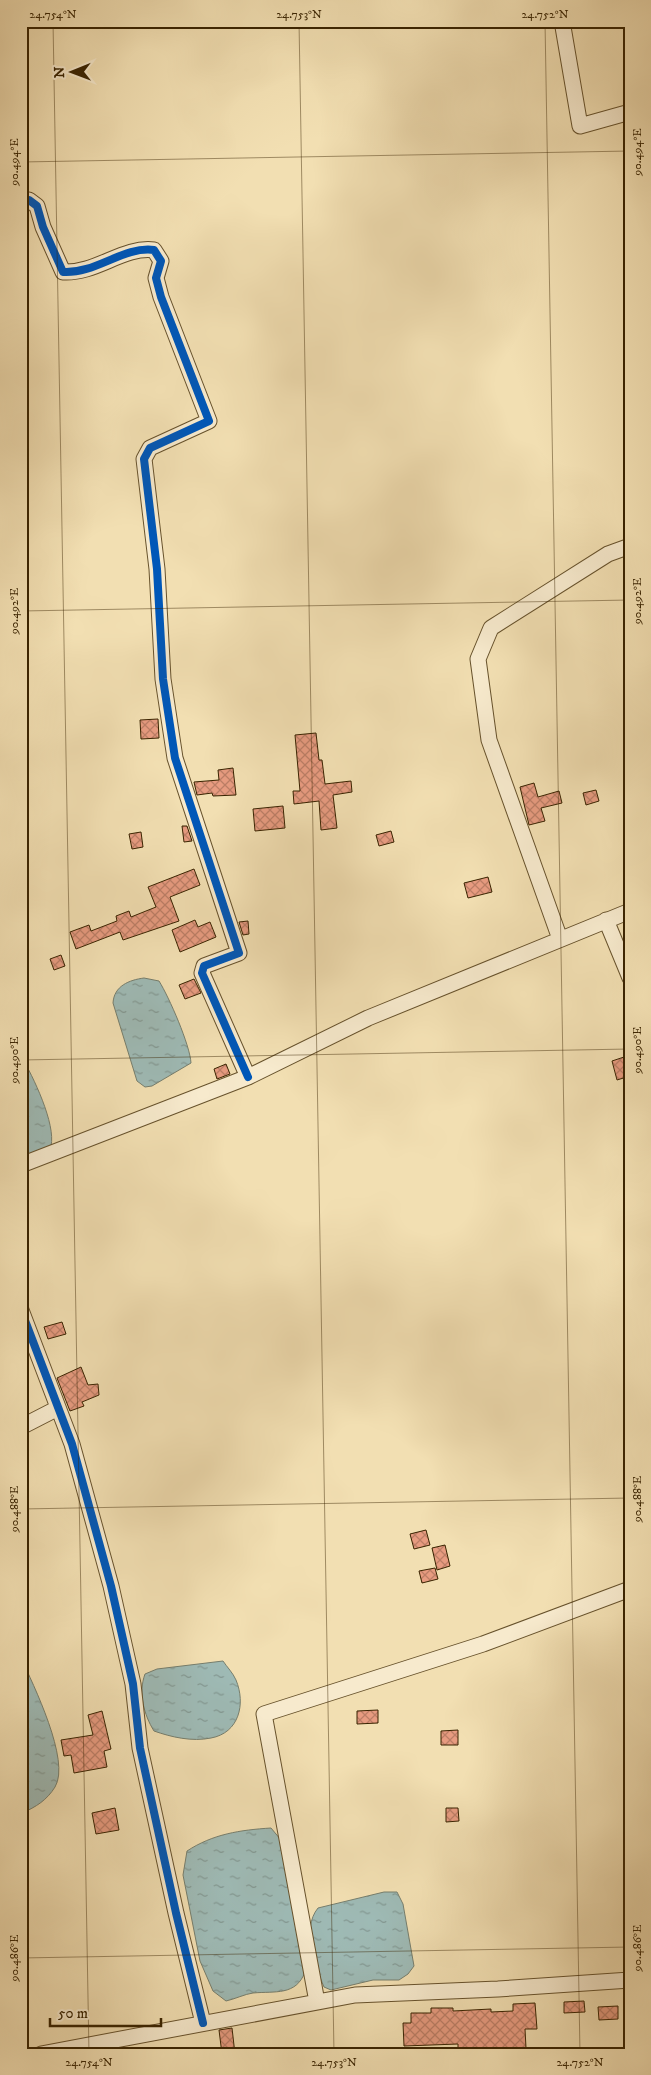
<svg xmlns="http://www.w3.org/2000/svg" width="651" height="2075" viewBox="0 0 651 2075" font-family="'IM FELL DW Pica',serif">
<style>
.water{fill:url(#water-ripples);stroke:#767e6d}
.building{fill:url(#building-cross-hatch);stroke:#392300}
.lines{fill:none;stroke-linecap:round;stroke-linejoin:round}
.minor-casing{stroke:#67522c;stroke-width:17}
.minor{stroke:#f7eacd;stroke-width:15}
.cycleway-casing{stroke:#f7eacd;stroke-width:11}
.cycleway{stroke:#0057b8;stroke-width:8}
.ticks{fill:none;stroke:#392300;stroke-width:1;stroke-opacity:0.45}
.neatline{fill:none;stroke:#392300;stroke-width:2}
.ticks-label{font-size:12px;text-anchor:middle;fill:#392300}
</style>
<defs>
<pattern id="water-ripples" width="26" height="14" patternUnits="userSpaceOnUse" patternTransform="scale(1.25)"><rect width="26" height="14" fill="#9ebab5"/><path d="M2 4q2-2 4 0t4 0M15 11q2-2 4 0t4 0" fill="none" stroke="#829791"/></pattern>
<pattern id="building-cross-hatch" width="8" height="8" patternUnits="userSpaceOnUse" patternTransform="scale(1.25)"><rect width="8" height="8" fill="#e79b80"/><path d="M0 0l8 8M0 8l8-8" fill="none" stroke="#bc7e66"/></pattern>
</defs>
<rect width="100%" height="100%" fill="#f2dfb2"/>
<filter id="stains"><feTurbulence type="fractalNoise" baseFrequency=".004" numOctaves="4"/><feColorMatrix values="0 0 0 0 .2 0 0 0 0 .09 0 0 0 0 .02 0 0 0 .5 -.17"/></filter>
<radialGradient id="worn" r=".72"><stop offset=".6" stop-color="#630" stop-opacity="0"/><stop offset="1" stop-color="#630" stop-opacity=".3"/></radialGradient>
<path class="water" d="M144 978 159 981C169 997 190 1045 191 1063L152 1086 145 1087 137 1081 113 1003C114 986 129 980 144 978Z
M21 1056C33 1076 56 1124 51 1146L21 1163Z
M21 1658C33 1684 71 1761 55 1787 47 1800 36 1807 22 1813Z
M223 1661C227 1667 233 1673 236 1680 246 1704 239 1733 211 1738 192 1742 171 1737 154 1731 144 1715 138 1693 145 1674L157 1669Z
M271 1828 281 1840 305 1972C296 1996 275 1991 253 1993 245 1994 235 1999 226 2001L213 1991 200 1961 183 1875 187 1851C213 1834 240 1830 271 1828Z
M384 1892H397L403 1904 414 1966 408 1974 399 1980H373L331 1990 324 1987C315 1965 301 1929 318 1908Z"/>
<path class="building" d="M158 719 159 738 141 739 140 720Z
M316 733 319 760H322L325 784 351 781 352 792 333 795 337 828 321 830 319 801 294 804 293 791H300L295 735Z
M233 768 236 795 213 796 212 793 197 795 194 782 219 780 218 770Z
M534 783 538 797 559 791 562 803 541 808 545 821 529 825 520 787Z
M596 790 599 801 586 805 583 793Z
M283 806 285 828 255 831 253 809Z
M182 826H187L192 841 184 842Z
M391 831 394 842 379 846 376 835Z
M141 832 143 847 132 849 129 834Z
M194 869 200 885 170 897 179 921 123 940 120 932 76 949 70 932 89 925 91 931 117 921 116 916 129 911 131 917 156 907 148 887Z
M488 877 492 892 468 898 464 883Z
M195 920 198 927 210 922 216 937 180 952 172 930Z
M248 921 249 934 243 935 239 922Z
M61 955 65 966 54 970 50 959Z
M194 979 201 993 185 999 179 985Z
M630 1055V1076L617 1080 612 1061Z
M226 1064 230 1074 217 1079 214 1069Z
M62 1322 66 1334 48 1339 44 1327Z
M81 1367 88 1385 98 1384 99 1395 82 1402 84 1406 70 1411 57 1378Z
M426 1530 430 1545 414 1549 410 1534Z
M445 1545 450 1566 437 1570 432 1548Z
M435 1568 438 1579 422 1583 419 1571Z
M378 1710V1723L357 1724V1711Z
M102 1711 111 1749 104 1751 107 1767 74 1773 71 1755 64 1756 61 1740 93 1735 88 1715Z
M458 1730V1745H441V1731Z
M115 1808 119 1830 96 1834 92 1813Z
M446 1808H458L459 1821 446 1822Z
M584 2001 585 2012 564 2013V2002Z
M535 2003 537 2029H525L526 2048 493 2049V2054H458V2044L404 2046 403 2023H411V2013H431V2008H453V2011L491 2009V2012L513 2011V2004Z
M618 2006V2019L599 2020 598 2007Z
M232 2028 235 2054H222L219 2030Z"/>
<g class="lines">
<g class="minor-casing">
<path id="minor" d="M562 21 580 126 630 112
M21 204 29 200 37 206 43 227 63 272C96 274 123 246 154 250L161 261 156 278 161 297 209 421 150 448 144 459 157 569 163 679 175 758 239 953 204 966 202 973 248 1077
M606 920 630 978
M560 939 489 740 478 659 491 628 608 554 630 546
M21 1165 248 1077 368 1018 630 911
M21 1310 72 1444 111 1586 133 1684 140 1748 176 1913 203 2023
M21 1427 58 1408
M317 2002 264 1714 483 1644 630 1589
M41 2054 355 1995 498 1989 630 1980"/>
</g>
<use href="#minor" class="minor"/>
<g class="cycleway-casing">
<path id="cycleway" d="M21 204 29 200 37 206 43 227 63 272C96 274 123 246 154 250L161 261 156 278 161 297 209 421 150 448 144 459 157 569 163 679 175 758 239 953 204 966 202 973 248 1077
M21 1310 72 1444 111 1586 133 1684 140 1748 176 1913 203 2023"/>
</g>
<use href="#cycleway" class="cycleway"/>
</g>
<path class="ticks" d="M53 21 89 2054M299 21 334 2054M545 21 580 2054M21 162 630 151M21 611 630 600M21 1060 630 1049M21 1509 630 1498M21 1958 630 1947"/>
<rect width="651" height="2075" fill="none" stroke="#f2dfb2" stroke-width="55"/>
<g transform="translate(72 72) rotate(269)" stroke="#f7eacd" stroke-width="4" paint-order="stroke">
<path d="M0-4L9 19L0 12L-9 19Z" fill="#392300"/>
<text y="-8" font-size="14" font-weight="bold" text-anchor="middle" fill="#392300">N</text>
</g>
<path d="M50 2018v8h111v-8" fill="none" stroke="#392300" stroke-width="2.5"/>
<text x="58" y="2018" font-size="15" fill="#392300" stroke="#f7eacd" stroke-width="4" paint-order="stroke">50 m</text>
<rect x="28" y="28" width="596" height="2020" class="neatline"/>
<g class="ticks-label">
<text x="53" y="18">24.754°N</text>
<text x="299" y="18">24.753°N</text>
<text x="545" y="18">24.752°N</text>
<text transform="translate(637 152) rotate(-90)" y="4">90.494°E</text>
<text transform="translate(14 162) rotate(-90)" y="4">90.494°E</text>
<text transform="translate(637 601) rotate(-90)" y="4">90.492°E</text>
<text transform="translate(14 611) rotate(-90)" y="4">90.492°E</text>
<text transform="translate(637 1050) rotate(-90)" y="4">90.490°E</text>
<text transform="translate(14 1060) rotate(-90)" y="4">90.490°E</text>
<text transform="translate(637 1499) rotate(-90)" y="4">90.488°E</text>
<text transform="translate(14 1509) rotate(-90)" y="4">90.488°E</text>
<text transform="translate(637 1948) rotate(-90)" y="4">90.486°E</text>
<text transform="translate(14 1958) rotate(-90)" y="4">90.486°E</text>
<text x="89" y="2066">24.754°N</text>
<text x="334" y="2066">24.753°N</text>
<text x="580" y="2066">24.752°N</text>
</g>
<rect width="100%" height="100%" filter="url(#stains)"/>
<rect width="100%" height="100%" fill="url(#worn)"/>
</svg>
